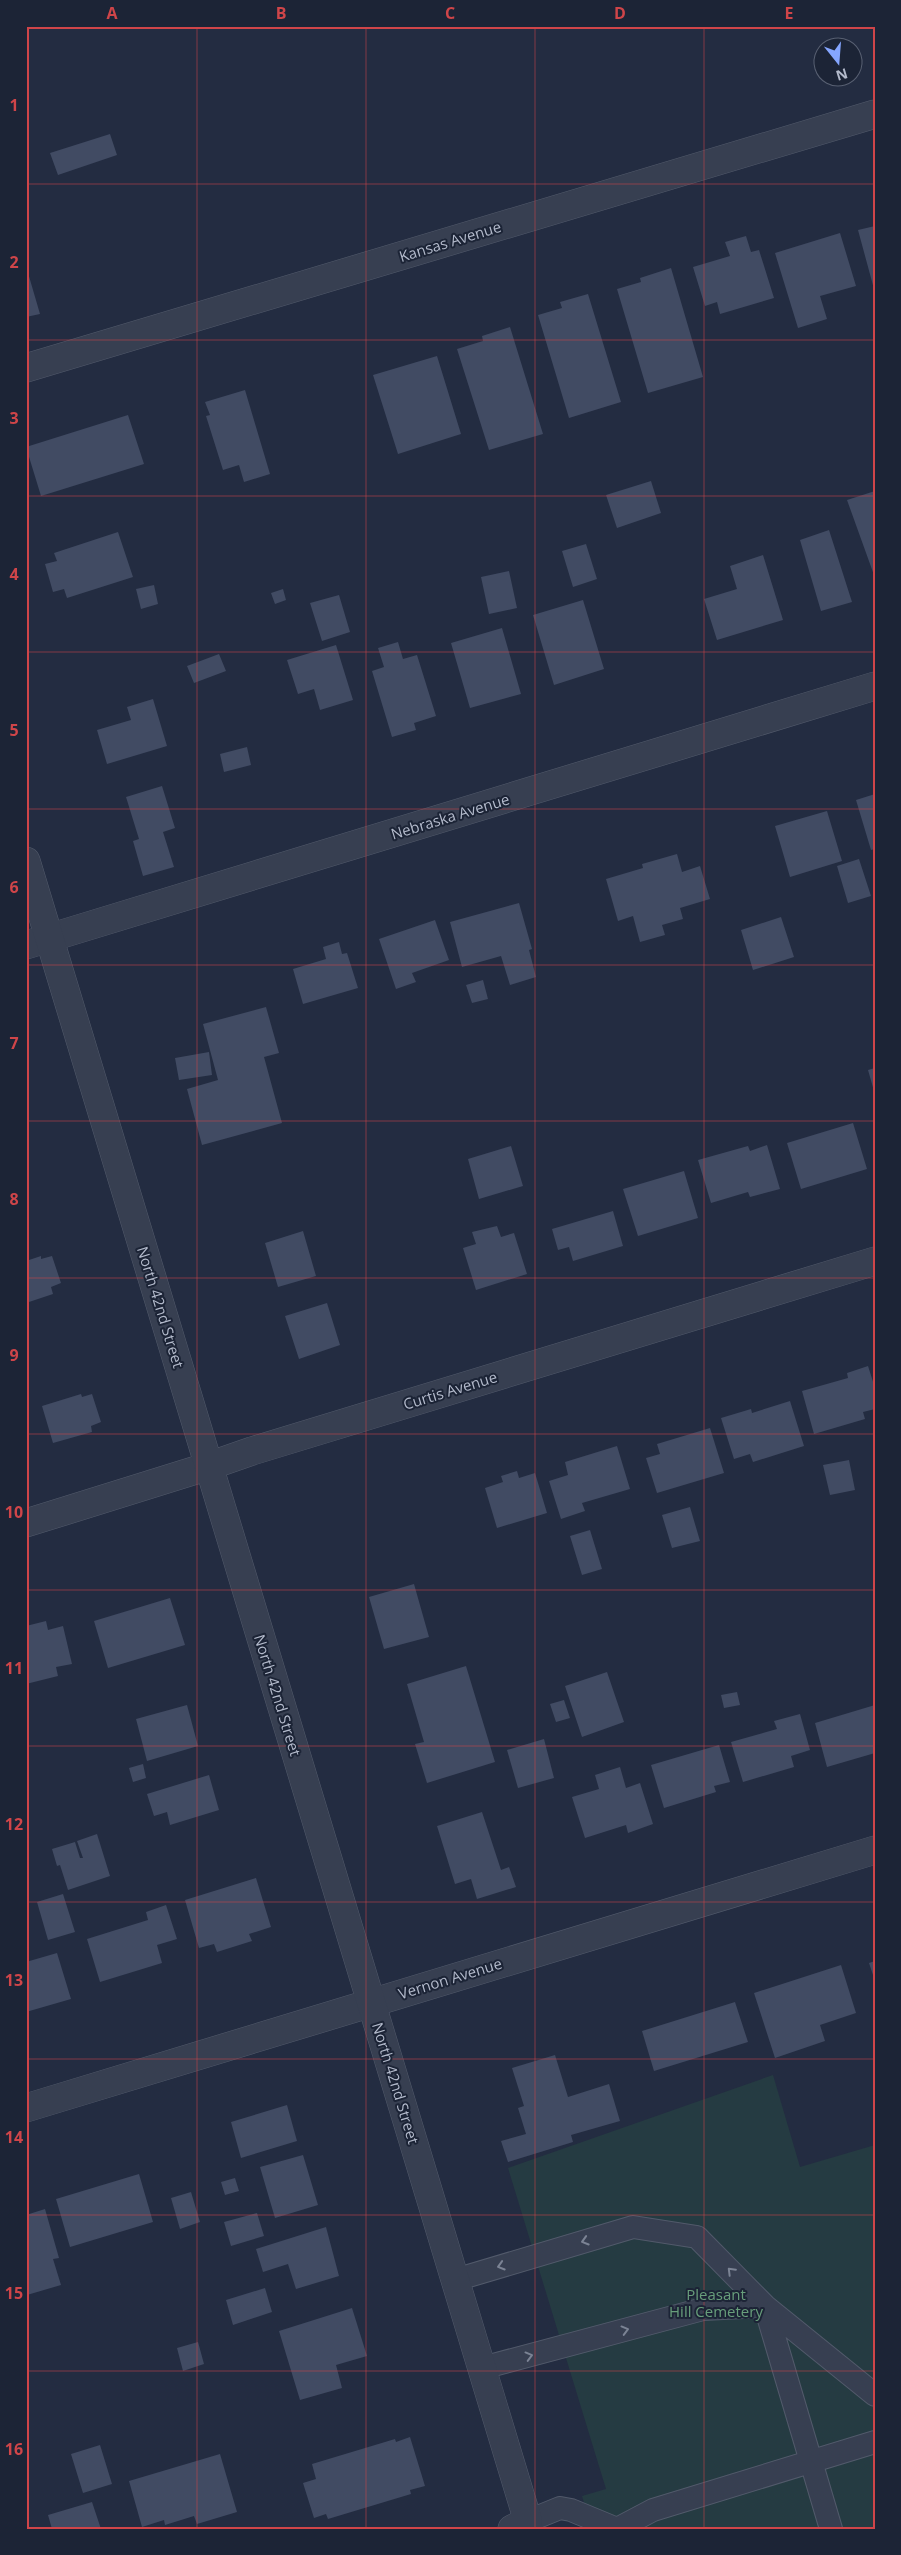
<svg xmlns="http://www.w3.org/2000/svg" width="901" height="2555" viewBox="0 0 901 2555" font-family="'Open Sans',sans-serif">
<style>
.green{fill:#253b42}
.building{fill:#414b63}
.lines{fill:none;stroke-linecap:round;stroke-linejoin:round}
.service-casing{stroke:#525a6b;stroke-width:24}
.minor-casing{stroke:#525a6b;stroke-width:29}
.tertiary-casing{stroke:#525a6b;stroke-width:29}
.service{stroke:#373f51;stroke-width:22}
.minor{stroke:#373f51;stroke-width:28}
.tertiary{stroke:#373f51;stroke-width:28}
.oneway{stroke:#7b8394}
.grid{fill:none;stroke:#cf4549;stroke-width:1;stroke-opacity:0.55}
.labels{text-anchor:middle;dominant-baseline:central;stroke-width:4;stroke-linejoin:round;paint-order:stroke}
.street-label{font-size:15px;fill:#b3bacb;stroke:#1c2436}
.park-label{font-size:15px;fill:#689e7b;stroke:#1c2436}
.neatline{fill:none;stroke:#cf4549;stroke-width:2}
.grid-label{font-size:16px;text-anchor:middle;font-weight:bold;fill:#cf4549}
</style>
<rect width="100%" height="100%" fill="#232c41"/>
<path class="green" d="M773 2075 800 2167 875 2145V2529H592L582 2496 606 2489 508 2168Z"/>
<path class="building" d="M110 134 117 155 58 175 50 153Z
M875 226V289H874L858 230Z
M840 233 856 286 820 296 827 319 798 328 775 253Z
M746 236 751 252 759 250 774 298 720 314 717 302 705 306 693 267 730 256 725 242Z
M26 266 40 314 26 317Z
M671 268 703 377 648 393 617 289 641 282 640 278Z
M588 294 621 402 569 418 538 315 562 308 560 302Z
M510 327 543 434 489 450 457 349 483 341 482 336Z
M437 356 461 434 398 454 373 375Z
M245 390 270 474 244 482 239 465 223 470 206 416 210 415 205 402Z
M128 415 144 464 41 496 26 447Z
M651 481 661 513 617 528 606 495Z
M875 491V575H874L847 500Z
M829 530 852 602 821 611 800 540Z
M118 532 133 577 67 598 64 589 53 592 45 564 57 561 54 553Z
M586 544 597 579 573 587 562 551Z
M763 555 783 620 717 640 704 599 737 589 730 566Z
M509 571 517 608 489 614 481 577Z
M154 585 158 604 141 609 136 589Z
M283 589 286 600 275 604 271 593Z
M339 595 350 632 322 641 310 603Z
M583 600 604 669 554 685 533 615Z
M502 628 521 694 470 708 451 643Z
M398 642 403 659 417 655 436 716 414 723 416 730 392 737 372 671 384 667 378 648Z
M336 645 353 700 320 710 314 689 298 694 287 660Z
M219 654 226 671 194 683 187 666Z
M153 699 167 746 107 764 97 730 131 720 127 707Z
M247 747 251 765 224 772 220 754Z
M162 786 175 828 163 832 174 867 143 876 133 841 139 839 126 797Z
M875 794V849L871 850 856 800Z
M827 811 842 861 790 877 775 826Z
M677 854 682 872 700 866 710 899 680 908 683 919 662 925 665 935 640 942 633 916 618 921 606 879 643 868 642 864Z
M859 859 871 896 848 903 837 866Z
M519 903 532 949 529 950 536 977 510 985 501 956 462 967 450 922Z
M781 917 794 957 753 970 741 930Z
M435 920 449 960 412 973 416 982 396 989 379 939Z
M339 942 342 954 347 953 358 988 303 1004 293 969 326 959 323 947Z
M483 980 488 999 472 1003 466 985Z
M266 1007 279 1053 264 1057 282 1123 202 1145 187 1089 218 1080 203 1024Z
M209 1052 212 1075 179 1080 175 1058Z
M875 1068V1091H874L868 1070Z
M853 1123 867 1169 801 1189 787 1143Z
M767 1145 780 1189 750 1197 748 1192 711 1203 698 1160 748 1146 750 1151Z
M511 1146 523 1186 479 1199 468 1159Z
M684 1171 698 1218 638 1236 623 1189Z
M613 1211 623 1246 573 1261 569 1247 558 1250 552 1229Z
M497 1226 501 1237 514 1233 527 1274 476 1290 463 1248 476 1244 472 1232Z
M303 1231 316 1276 278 1287 265 1243Z
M41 1256V1259L52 1256 61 1283 51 1287 53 1294 26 1303V1261Z
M327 1303 340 1345 299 1359 285 1316Z
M868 1366 875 1388V1409L863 1412 865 1419 814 1434 802 1391 848 1378 847 1373Z
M81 1394 82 1397 92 1394 101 1422 91 1426 92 1432 53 1443 42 1406Z
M790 1401 804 1446 753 1462 750 1454 734 1459 721 1418 751 1409 752 1413Z
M710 1428 724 1473 657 1493 646 1458 660 1454 657 1444Z
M617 1446 630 1489 582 1503 585 1511 561 1519 549 1481 568 1475 565 1462Z
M849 1460 855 1490 830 1495 823 1465Z
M517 1471 519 1478 535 1473 547 1513 497 1528 485 1488 503 1482 501 1476Z
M690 1507 700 1541 672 1548 662 1515Z
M590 1530 602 1569 582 1575 570 1536Z
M414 1584 429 1637 384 1649 369 1597Z
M170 1598 185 1645 108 1668 94 1621Z
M46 1621 48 1630 63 1626 72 1664 56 1667 58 1676 26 1684V1626Z
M466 1666 495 1762 427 1783 415 1744 424 1742 407 1684Z
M607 1672 624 1722 582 1737 565 1686Z
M737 1692 740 1705 724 1708 721 1695Z
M564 1700 570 1718 556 1722 550 1704Z
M187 1705 198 1746 147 1761 136 1719Z
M875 1705V1753L827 1767 815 1723Z
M800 1714 810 1750 791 1756 794 1767 743 1782 731 1742 777 1729 774 1721Z
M544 1739 554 1778 518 1788 507 1750Z
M719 1745 730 1782 714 1786 716 1792 664 1808 651 1765Z
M143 1764 146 1778 133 1782 129 1768Z
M620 1767 626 1788 640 1783 653 1824 628 1833 626 1825 585 1838 572 1797 599 1789 595 1775Z
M209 1775 219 1810 170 1825 167 1812 154 1816 147 1794Z
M482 1812 501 1870 509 1867 516 1887 477 1899 471 1879 455 1884 437 1826Z
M97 1834 110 1876 68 1890 60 1865 57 1866 52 1849 75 1842 80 1858H83L77 1841Z
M256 1878 271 1927 249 1934 252 1941 217 1952 214 1944 199 1948 185 1900Z
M63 1894 75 1932 48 1940 37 1902Z
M166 1905 177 1939 157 1945 162 1963 100 1982 87 1939 148 1920 146 1912Z
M57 1953 71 1999 26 2012V1962Z
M875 1961V1978H874L869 1963Z
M841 1965 856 2013 820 2025 825 2041 775 2058 754 1993Z
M735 2002 748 2042 654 2071 642 2031Z
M555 2055 568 2097 609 2084 620 2121 571 2135 573 2142 508 2162 501 2141 526 2134 518 2108 524 2106 512 2068Z
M287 2105 297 2141 241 2158 231 2122Z
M303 2155 318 2205 275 2218 260 2167Z
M139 2174 153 2222 70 2247 56 2199Z
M235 2178 239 2191 225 2195 221 2182Z
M191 2192 200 2222 180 2229 171 2198Z
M45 2209 59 2258 53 2259 61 2285 27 2295 26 2215Z
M257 2213 264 2236 231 2246 224 2222Z
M326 2227 339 2276 296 2289 288 2264 263 2272 256 2249Z
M265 2288 272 2312 233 2325 226 2300Z
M352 2308 367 2356 336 2365 342 2388 300 2400 279 2331Z
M198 2342 204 2364 183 2371 177 2348Z
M410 2437 425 2486 410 2490 411 2494 328 2519 326 2514 314 2518 303 2483 316 2479 312 2464 395 2439 396 2442Z
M100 2445 112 2484 83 2493 71 2454Z
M220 2454 237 2512 197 2524 194 2516 165 2525 164 2520 142 2527 129 2481Z
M92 2502 101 2529H52L48 2515Z"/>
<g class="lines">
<g class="service-casing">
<path id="service" d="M455 2280 633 2227 697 2237 765 2306 875 2395
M765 2306 831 2529
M482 2368 703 2309 765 2306
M528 2521 560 2508 571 2510 617 2529
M617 2529 653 2510 875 2442"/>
</g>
<g class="minor-casing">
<path id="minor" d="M26 368 875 114
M26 945 875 686
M26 1523 209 1466
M26 2108 875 1850"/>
</g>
<g class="tertiary-casing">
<path id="tertiary" d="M26 861 528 2521 512 2529
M209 1466 252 1451 875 1261"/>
</g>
<use href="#service" class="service"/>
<use href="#minor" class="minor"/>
<use href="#tertiary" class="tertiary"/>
</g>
<defs><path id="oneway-chevron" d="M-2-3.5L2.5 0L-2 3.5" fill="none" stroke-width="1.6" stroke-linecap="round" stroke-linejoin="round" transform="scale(1.25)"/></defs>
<g class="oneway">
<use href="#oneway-chevron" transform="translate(585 2241) rotate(163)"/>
<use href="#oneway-chevron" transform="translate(501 2266) rotate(163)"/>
<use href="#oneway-chevron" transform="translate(731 2271) rotate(-135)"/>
<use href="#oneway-chevron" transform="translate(625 2330) rotate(-15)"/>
<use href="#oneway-chevron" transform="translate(529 2356) rotate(-15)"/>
</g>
<path class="grid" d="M197 26V2529M366 26V2529M535 26V2529M704 26V2529M26 184H875M26 340H875M26 496H875M26 652H875M26 809H875M26 965H875M26 1121H875M26 1278H875M26 1434H875M26 1590H875M26 1746H875M26 1902H875M26 2059H875M26 2215H875M26 2371H875"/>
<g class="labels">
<g class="street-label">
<text transform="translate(450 241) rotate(-17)">Kansas Avenue</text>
<text transform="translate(450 816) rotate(-17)">Nebraska Avenue</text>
<text transform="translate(161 1307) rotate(73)">North 42nd Street</text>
<text transform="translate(450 1390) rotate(-17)">Curtis Avenue</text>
<text transform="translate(278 1695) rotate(73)">North 42nd Street</text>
<text transform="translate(450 1978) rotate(-17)">Vernon Avenue</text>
<text transform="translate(396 2083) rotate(73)">North 42nd Street</text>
</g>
<g class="park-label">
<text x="716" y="2294">Pleasant<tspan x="716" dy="17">Hill Cemetery</tspan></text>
</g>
</g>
<rect width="901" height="2555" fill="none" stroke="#1c2436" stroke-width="55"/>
<g transform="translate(838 62) rotate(163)"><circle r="24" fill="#1c2436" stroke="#586072"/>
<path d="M0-4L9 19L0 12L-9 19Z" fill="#85a6ff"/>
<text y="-8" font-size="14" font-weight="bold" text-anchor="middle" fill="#b3bacb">N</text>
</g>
<rect x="28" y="28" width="846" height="2500" class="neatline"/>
<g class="grid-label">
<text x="112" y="19">A</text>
<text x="281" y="19">B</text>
<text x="450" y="19">C</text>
<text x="620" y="19">D</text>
<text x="789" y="19">E</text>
<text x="14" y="111">1</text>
<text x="14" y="268">2</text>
<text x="14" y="424">3</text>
<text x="14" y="580">4</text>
<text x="14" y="736">5</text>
<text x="14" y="893">6</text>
<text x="14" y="1049">7</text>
<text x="14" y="1205">8</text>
<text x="14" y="1361">9</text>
<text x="14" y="1518">10</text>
<text x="14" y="1674">11</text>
<text x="14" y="1830">12</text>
<text x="14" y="1986">13</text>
<text x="14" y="2143">14</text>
<text x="14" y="2299">15</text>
<text x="14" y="2455">16</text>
</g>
</svg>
